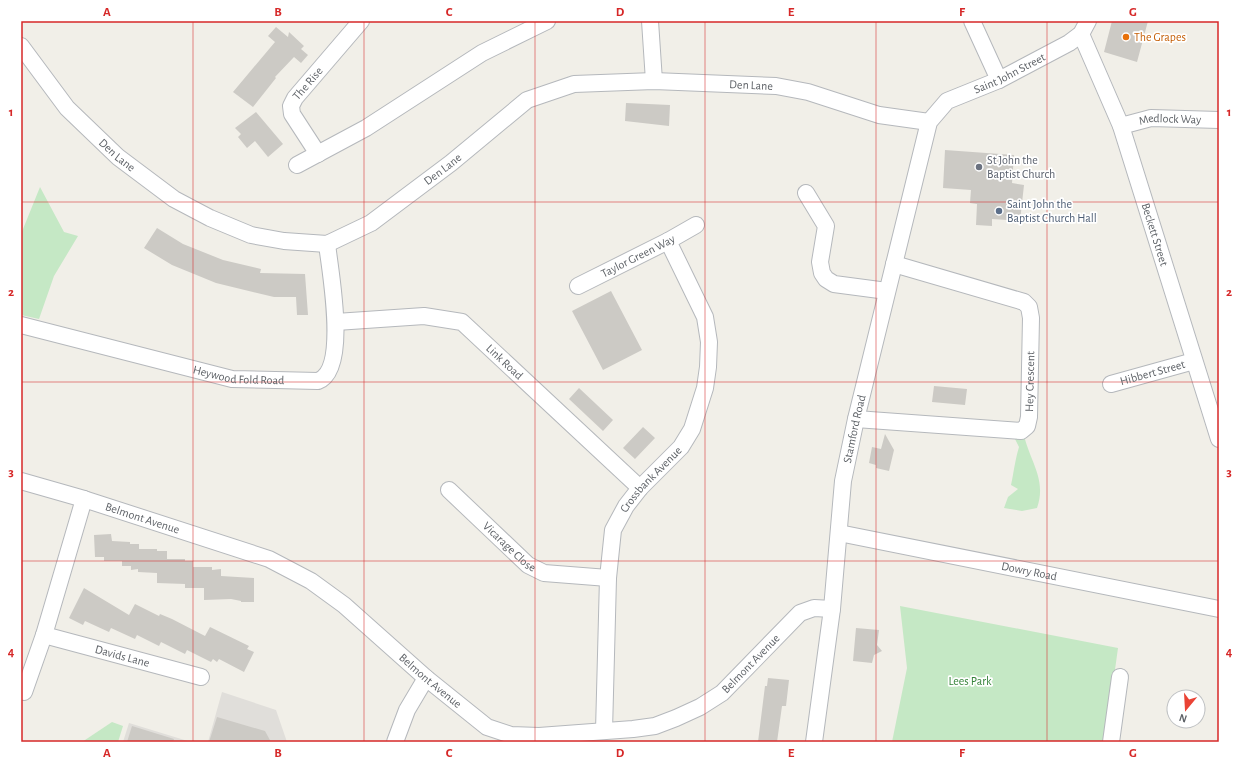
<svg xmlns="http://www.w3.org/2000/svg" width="1240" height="763" viewBox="0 0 1240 763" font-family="'Alegreya Sans',sans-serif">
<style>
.industrial{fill:#e0deda}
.green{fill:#c5e8c5}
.building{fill:#cccac5}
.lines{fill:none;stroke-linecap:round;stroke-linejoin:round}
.minor-casing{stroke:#b5b8bc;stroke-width:18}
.minor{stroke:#fff;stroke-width:16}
.grid{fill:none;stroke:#d62828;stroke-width:1;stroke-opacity:0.55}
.food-dot{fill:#e8710a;stroke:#fff;stroke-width:1.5}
.worship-dot{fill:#6b7280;stroke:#fff;stroke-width:1.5}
.service-dot{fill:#5c6f8a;stroke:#fff;stroke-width:1.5}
.labels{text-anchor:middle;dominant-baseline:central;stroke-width:3.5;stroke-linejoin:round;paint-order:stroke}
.food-label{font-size:12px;fill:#c56008;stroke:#fff;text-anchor:start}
.street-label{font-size:12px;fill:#5f6368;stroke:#fff}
.worship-label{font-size:12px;fill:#5b616d;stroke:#fff;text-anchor:start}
.service-label{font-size:12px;fill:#4e5e75;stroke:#fff;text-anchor:start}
.park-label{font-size:12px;fill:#348238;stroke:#fff}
.neatline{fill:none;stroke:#d62828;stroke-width:1.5}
.grid-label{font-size:13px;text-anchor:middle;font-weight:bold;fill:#d62828}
</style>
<rect width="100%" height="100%" fill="#f1efe8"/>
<path class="industrial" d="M222 692 276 710 287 742H208Z
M129 723 191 742H123Z"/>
<path class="green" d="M40 187 64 232 78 236 54 276 39 319 21 315V234Z
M1013 435H1024C1030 462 1047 479 1037 508L1022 511 1004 508 1008 497 1018 489 1011 485C1014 471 1015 460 1019 447Z
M900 606 1118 648 1105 742H892L907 668Z
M112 722 123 726 118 742H82Z"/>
<path class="building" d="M1112 21H1148L1137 62 1104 52Z
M276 27 288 37 289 32 304 46 301 49 308 55 301 63 294 57 275 77 276 78 253 107 233 92 275 42 268 36Z
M626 103 670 105 669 126 625 121Z
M256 112 283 144 268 157 255 141 247 148 238 137 241 134 235 128Z
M945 150 1014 155 1012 183 1024 185 1020 221 992 219V226L976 225 977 204 970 203 971 190 943 188Z
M157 228 183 244 223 260 261 269 260 273 305 274 308 315H297L296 297H274L216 283 172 265 144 248Z
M611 291 642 350 603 370 572 311Z
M934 386 967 389 965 405 932 402Z
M579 388 613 420 603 431 569 399Z
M643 427 655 438 635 459 623 448Z
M885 434 894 450 889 471 876 468V465L869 463 872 447 881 449Z
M111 534 112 541 130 542V544H139V549H157V551H167V559H185V561H193V567H212V570L221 569V576L254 578V602H241V601L231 599 204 600V588H185V584L157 583V573L138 572V569L131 570V566H122V561H104V557H95L94 535Z
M84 588 129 615 135 604 159 616 160 614 172 619 205 636 210 627 249 646 247 649 254 652 244 672 219 659 217 662 213 659 211 662 187 650 185 654 161 642 159 646 137 635 135 639 111 628 109 632 85 621 83 625 69 618Z
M856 628 879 630 877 645 882 651 874 655 872 663 853 661Z
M768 678 789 680 786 706H782L777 742H758L765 686H767Z
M217 717 265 731 271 742H209Z
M132 726 174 739 173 742H127Z"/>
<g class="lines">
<g class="minor-casing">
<g id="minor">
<path d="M650 21 654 81"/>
<path d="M972 21 999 80"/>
<path id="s1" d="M1081 34 1121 126 1219 439"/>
<path id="s2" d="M21 46 67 108 118 157 174 199 210 218 251 235 284 241 327 244 371 223 451 163 527 100 574 84 654 81 776 86 808 92 879 115 929 122"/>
<path id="s3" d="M1121 126 1151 118 1219 120"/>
<path id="s4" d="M318 154 292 114 291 106 295 98 361 21"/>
<path d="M297 165 366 128 482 53 547 21"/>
<path d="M806 193 826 226 820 262 822 273 826 279 834 284 887 291"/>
<path id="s5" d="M578 286 668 241 696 225"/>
<path id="s6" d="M336 322 424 316 462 322 640 488"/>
<path id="s7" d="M21 325 232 379 318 381C349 370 330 271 327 244"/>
<path id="s8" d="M1111 384 1194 361"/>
<path id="s9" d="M856 419 1021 431 1027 426 1029 417 1031 318 1029 307 1024 302 894 264"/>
<path id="s10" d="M21 481 84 499 269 559 311 581 344 605 426 678 487 727 511 735 539 736 633 729 655 726 676 718 700 707 722 693 800 613 814 608 832 609"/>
<path id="s11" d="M449 490 528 565 544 573 608 578"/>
<path id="s12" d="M839 533 1219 609"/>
<path id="s13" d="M44 635 201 677"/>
<path d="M24 692 44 635 84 499"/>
<path id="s14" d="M604 731 608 578 613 530 626 506 640 488 681 447 692 429 705 388 708 367 709 342 705 317 668 241"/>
<path d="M395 742 407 710 426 678"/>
<path id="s15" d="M814 742 832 609 843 481 856 419 929 122 947 101 999 80 1069 43 1081 34 1088 21"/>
<path d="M1111 742 1120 677"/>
</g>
</g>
<use href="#minor" class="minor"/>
</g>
<path class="grid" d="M193 21V742M364 21V742M535 21V742M705 21V742M876 21V742M1047 21V742M21 202H1219M21 382H1219M21 561H1219"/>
<circle class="food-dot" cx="1126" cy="37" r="4"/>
<circle class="worship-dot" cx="979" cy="167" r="4"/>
<circle class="service-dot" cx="999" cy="211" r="4"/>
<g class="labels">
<g class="food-label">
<text x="1134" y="37">The Grapes</text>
</g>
<g class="street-label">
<text stroke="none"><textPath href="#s15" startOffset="728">Saint John Street</textPath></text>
<text stroke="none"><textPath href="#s4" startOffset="84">The Rise</textPath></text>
<text stroke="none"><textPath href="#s2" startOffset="854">Den Lane</textPath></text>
<text stroke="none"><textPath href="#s3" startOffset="50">Medlock Way</textPath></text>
<text stroke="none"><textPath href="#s2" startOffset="146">Den Lane</textPath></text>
<text stroke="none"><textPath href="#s2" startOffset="518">Den Lane</textPath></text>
<text stroke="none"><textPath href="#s1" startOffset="214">Beckett Street</textPath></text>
<text stroke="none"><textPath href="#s5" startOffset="67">Taylor Green Way</textPath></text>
<text stroke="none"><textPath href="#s6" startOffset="185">Link Road</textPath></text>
<text stroke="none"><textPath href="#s8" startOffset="43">Hibbert Street</textPath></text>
<text stroke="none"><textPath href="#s7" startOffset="224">Heywood Fold Road</textPath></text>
<text stroke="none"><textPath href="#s9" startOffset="218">Hey Crescent</textPath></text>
<text stroke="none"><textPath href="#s15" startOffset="316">Stamford Road</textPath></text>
<text stroke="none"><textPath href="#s14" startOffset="265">Crossbank Avenue</textPath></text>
<text stroke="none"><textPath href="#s10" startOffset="127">Belmont Avenue</textPath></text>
<text stroke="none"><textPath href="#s11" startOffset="83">Vicarage Close</textPath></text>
<text stroke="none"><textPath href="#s12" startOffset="194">Dowry Road</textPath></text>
<text stroke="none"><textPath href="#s13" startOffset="81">Davids Lane</textPath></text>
<text stroke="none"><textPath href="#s10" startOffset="822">Belmont Avenue</textPath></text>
<text stroke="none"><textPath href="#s10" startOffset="463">Belmont Avenue</textPath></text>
</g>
<g class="worship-label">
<text x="987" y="160">St John the<tspan x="987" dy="14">Baptist Church</tspan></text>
</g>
<g class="service-label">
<text x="1007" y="204">Saint John the<tspan x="1007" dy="14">Baptist Church Hall</tspan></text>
</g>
<g class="park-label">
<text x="970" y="681">Lees Park</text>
</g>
</g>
<rect width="1240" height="763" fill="none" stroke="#ffffff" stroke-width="44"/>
<g transform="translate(1186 709) rotate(198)"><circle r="19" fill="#ffffff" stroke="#bfc1c3"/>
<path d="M0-3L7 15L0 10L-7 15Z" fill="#ea4335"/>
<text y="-6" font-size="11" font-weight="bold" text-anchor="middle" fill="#5f6368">N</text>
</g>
<rect x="22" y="22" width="1196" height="719" class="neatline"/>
<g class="grid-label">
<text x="107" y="16">A</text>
<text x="278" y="16">B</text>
<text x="449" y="16">C</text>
<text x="620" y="16">D</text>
<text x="791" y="16">E</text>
<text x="962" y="16">F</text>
<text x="1133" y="16">G</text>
<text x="11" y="116">1</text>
<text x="1229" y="116">1</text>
<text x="11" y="296">2</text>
<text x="1229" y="296">2</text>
<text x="11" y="476">3</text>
<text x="1229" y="476">3</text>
<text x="11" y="656">4</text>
<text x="1229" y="656">4</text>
<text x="107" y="757">A</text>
<text x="278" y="757">B</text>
<text x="449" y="757">C</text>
<text x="620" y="757">D</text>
<text x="791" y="757">E</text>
<text x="962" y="757">F</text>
<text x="1133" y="757">G</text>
</g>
</svg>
